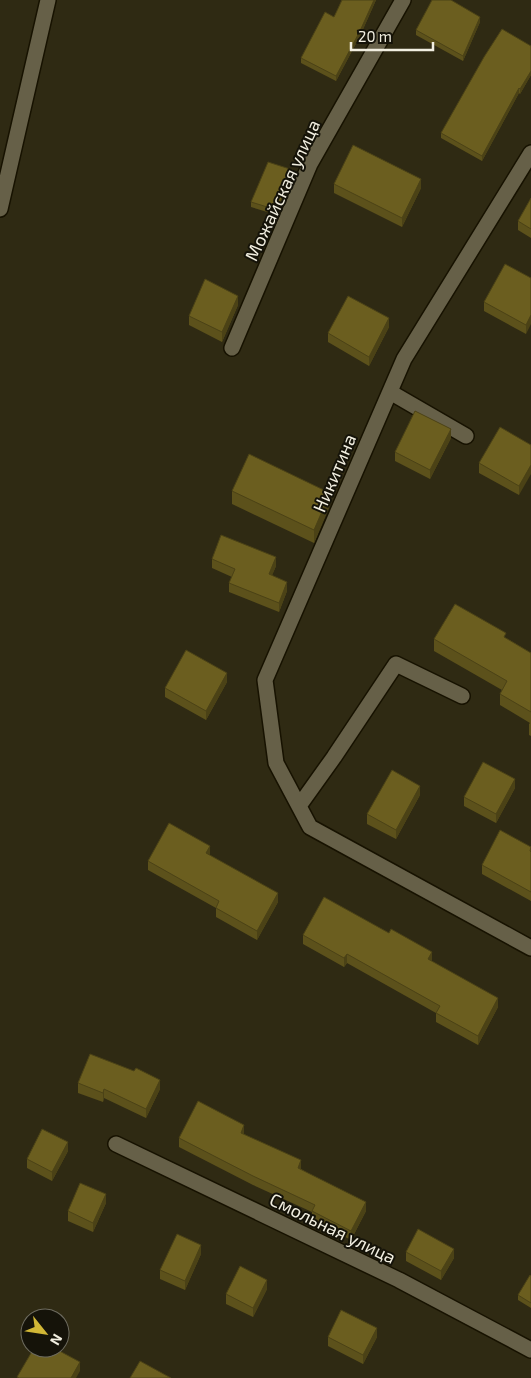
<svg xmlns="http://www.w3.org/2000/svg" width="531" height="1378" viewBox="0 0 531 1378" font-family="'Exo 2',sans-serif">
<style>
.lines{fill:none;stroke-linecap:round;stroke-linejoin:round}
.minor-casing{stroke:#171200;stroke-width:18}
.minor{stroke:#666048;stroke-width:15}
.wall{fill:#5c511b}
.shaded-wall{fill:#4b4216}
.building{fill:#6b5e1f;stroke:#4b4216}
.labels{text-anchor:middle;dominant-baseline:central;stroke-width:4;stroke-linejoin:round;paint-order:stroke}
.street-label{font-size:18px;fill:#f2efe1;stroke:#151309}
</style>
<rect width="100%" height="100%" fill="#2f2a13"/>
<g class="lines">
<g class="minor-casing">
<path id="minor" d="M531 153 404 359 265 680 276 763 310 827 531 948
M0 209 48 0
M232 348 310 164 403 0
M390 392 466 436
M299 806 334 757 396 664 462 696
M116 1144 399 1280 531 1350"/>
</g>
<use href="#minor" class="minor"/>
</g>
<path class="wall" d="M342 0H376L360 36 336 81 301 63V58L334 17Z
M480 22 463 61 416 35V30Z
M531 46V75L520 94 519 93 482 161 441 138V133Z
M293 175 277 215 251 207V202Z
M334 184 421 188 402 227 334 193Z
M531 198V238L518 230V221Z
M531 278 526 334 484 311V302Z
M238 305 222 342 189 325V316Z
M389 327 369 366 328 342V333Z
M451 438 430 479 395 461V452Z
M531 445 519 495 479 473V463Z
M232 491 330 505 314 543 232 504Z
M212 559 276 566 272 575 287 591 279 612 229 592V583L232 577 212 568Z
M506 638 531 653V736L529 735V724L530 723 500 705V694L502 690 434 651V639Z
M227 682 206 720 165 697V688Z
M515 788 496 823 464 806V797Z
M420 795 396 839 367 824V814Z
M531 847V901L482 874V865Z
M210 855 278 902 257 940 216 917V908L148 870V861Z
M303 935 432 961 498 1007 478 1045 436 1022V1013L347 963 344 967 303 944Z
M78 1083 160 1089 146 1118 104 1098 103 1102 78 1093Z
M244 1134 301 1169 366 1211 351 1240 312 1220V1212L253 1185 179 1147V1138Z
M68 1151 52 1181 27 1168V1159Z
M106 1203 93 1232 68 1221V1211Z
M406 1252 454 1258 441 1280 406 1261Z
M201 1254 185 1290 160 1279V1270Z
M531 1276V1308L518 1300V1295Z
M267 1289 253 1317 226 1304V1294Z
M328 1337H377L363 1364 328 1346Z"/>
<path class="shaded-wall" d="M374 0H376L360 36 336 81V76Z
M480 17V22L463 61V56Z
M531 71V75L520 94V89Z
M519 88V93L482 161V156Z
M293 170V175L277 215V210Z
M421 179V188L402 227V218Z
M238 296V305L222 342V332Z
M531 315V324L526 334V325Z
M389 318V327L369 366V357Z
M451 429V438L430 479V470Z
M531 465V474L519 495V486Z
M330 493V505L314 543V530Z
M276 557V566L269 583V574Z
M287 582V591L279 612V603Z
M227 673V682L206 720V711Z
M515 779V788L496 823V814Z
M420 786V795L396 839V830Z
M210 846V855L206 853Z
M278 893V902L257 940V931Z
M432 952V961L428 959Z
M347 954V963L344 967V958Z
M498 998V1007L478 1045V1036Z
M160 1080V1089L146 1118V1109Z
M104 1089V1098L103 1102V1093Z
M244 1125V1134L241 1142V1133Z
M68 1142V1151L52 1181V1172Z
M301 1160V1170L298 1168Z
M106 1194V1203L93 1232V1223Z
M366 1202V1211L351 1240V1231Z
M201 1245V1254L185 1290V1281Z
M454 1249V1258L441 1280V1271Z
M267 1280V1289L253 1317V1308Z
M377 1328V1337L363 1364V1355Z
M80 1362V1371L76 1378H71Z"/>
<path class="building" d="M342 0H374L360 31 336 76 301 58 325 12 334 17Z
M432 0H451L480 17 463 56 416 30Z
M502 29 531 46V71L520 89 519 88 482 156 441 133 484 57Z
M353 145 421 179 402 218 334 184Z
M268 162 293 170 277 210 251 202Z
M531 198V229L518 221Z
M505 264 531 278V315L526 325 484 302Z
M205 279 238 296 222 332 189 316Z
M348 296 389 318 369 357 328 333Z
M415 411 451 429 430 470 395 452Z
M500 427 531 445V465L519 486 479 463Z
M249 454 330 493 314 530 232 491Z
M221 535 276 557 269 574 287 582 279 603 229 583 235 569 212 559Z
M455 604 506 633 504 637 531 653V712L500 694 507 681 434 639Z
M186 650 227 673 206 711 165 688Z
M483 762 515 779 496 814 464 797Z
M392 770 420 786 396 830 367 814Z
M169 823 210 846 206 853 278 893 257 931 216 908 219 901 148 861Z
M500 830 531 847 530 851 531 852V892L482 865Z
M324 897 389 933 391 929 432 952 428 959 498 998 478 1036 436 1013 440 1006 347 954 344 958 303 935Z
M90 1054 134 1071 136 1068 160 1080 146 1109 104 1089 103 1093 78 1083Z
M198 1101 244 1125 241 1133 301 1160 298 1168 366 1202 351 1231 312 1211 315 1205 253 1176 179 1138Z
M42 1129 68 1142 52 1172 27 1159Z
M80 1183 106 1194 93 1223 68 1211Z
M418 1229 454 1249 441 1271 406 1252Z
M177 1234 201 1245 185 1281 160 1270Z
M240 1266 267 1280 253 1308 226 1294Z
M530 1275 531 1276V1303L518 1295Z
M341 1310 377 1328 363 1355 328 1337Z
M34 1348H54L80 1362 71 1378H19L17 1377Z
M140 1361 171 1378H130Z"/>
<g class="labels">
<g class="street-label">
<text transform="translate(282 190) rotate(-65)">Можайская улица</text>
<text transform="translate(334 473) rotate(-67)">Никитина</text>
<text transform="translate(333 1228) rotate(26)">Смольная улица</text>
</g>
</g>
<g transform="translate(45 1333) rotate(120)"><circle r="24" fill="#151309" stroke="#6d6b5f"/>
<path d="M0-4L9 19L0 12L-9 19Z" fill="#d1b736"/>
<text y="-8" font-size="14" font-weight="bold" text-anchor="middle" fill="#f2efe1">N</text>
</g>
<path d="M351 42v8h82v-8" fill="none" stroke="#f2efe1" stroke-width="2.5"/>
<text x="358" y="42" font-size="15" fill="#f2efe1" stroke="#151309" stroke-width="4" paint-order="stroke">20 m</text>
</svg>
